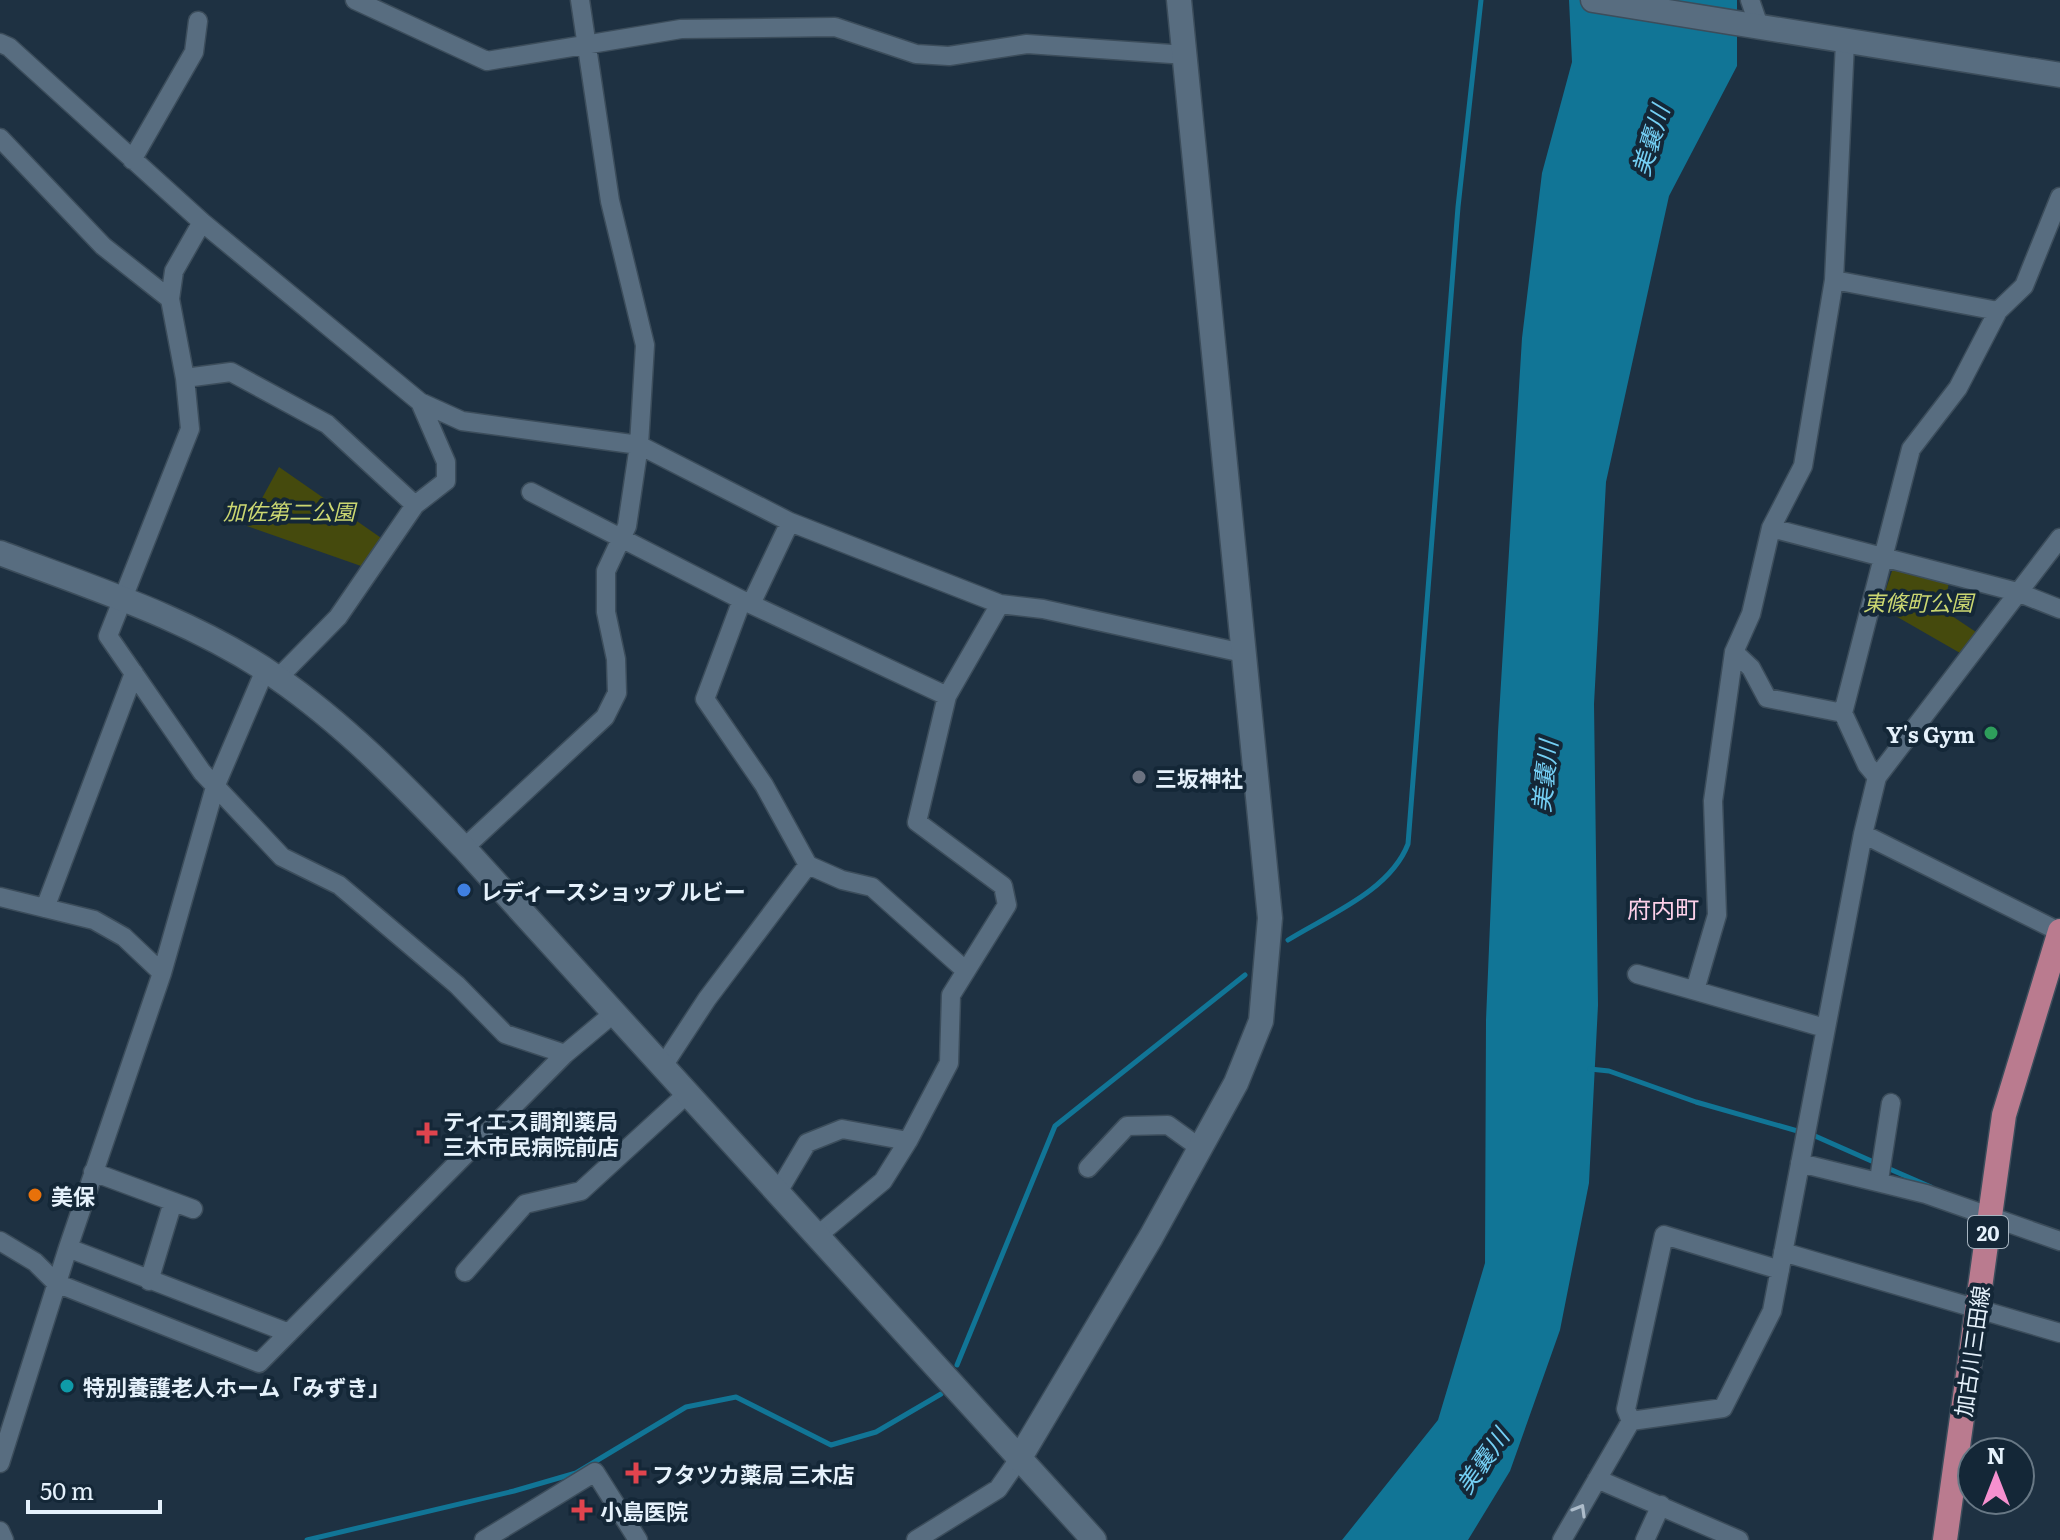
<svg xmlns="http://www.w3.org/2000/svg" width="2060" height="1540" viewBox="0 0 2060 1540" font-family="Literata,'Noto Sans JP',serif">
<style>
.green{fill:#454a0d}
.water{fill:#117596}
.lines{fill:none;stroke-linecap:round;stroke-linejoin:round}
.stream{stroke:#117596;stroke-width:5}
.street-casing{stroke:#3c4d5b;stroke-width:21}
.secondary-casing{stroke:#3c4d5b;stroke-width:27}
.primary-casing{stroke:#3c4d5b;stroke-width:27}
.street{stroke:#586d80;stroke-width:18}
.secondary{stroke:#586d80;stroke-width:24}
.primary{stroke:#ba7b8f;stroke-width:24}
.oneway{stroke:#adbcca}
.leisure-dot{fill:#2e9e5b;stroke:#142737;stroke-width:3}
.worship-dot{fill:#6b7280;stroke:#142737;stroke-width:3}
.shop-dot{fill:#3f7fe0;stroke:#142737;stroke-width:3}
.health-dot{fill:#e0444e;stroke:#142737;stroke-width:3}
.food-dot{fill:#e8710a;stroke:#142737;stroke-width:3}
.culture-dot{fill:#0f9aa8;stroke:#142737;stroke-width:3}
.labels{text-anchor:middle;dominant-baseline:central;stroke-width:8;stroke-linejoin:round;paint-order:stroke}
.shield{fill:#142737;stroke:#a6b4c0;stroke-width:2}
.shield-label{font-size:20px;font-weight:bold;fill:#e5f1fb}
.park-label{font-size:22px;font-style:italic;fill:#cbd771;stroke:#142737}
.poi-label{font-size:22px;font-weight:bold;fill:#e5f1fb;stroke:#142737;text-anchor:start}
.street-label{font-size:22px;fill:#e5f1fb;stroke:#142737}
.water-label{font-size:24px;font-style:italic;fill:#74cff4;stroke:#142737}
.neighbourhood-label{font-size:24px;fill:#fdd0e9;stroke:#142737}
</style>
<rect width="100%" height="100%" fill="#1e3142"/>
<path class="green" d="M279 467 387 542 361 566 247 526Z
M1893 568 1949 583 1943 610 1976 632 1960 653 1880 607Z"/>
<path class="water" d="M1569 0H1737V66L1669 196 1606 482 1594 704 1598 1005 1589 1183 1560 1330 1510 1471 1468 1540H1342L1438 1420 1485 1263 1486 1020 1498 732 1522 338 1542 173 1572 62Z"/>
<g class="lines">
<path class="stream" d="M1288 940C1328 915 1390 891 1408 844L1458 207 1481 0
M1590 1069 1609 1071 1696 1102 1815 1136 1876 1163
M1885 1167 1931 1187
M957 1365 1055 1126 1245 975
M307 1540 514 1491 576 1473 686 1407 736 1397 831 1445 876 1432 941 1394"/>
<g class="street-casing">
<path id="street" d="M355 0 487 61 681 29 835 27 916 54 949 56 1027 44 1186 55
M1750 0 1759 26
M0 43 9 47 202 222 420 402 462 421 639 445 790 522 1000 604 1043 609 1243 653
M0 138 103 246 170 299
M132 160 194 52 198 21
M202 222 174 271 170 299 185 378 190 429 108 636 202 772 282 857 339 885 457 985 505 1034 565 1054
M1834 280 1998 311
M185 378 231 372 327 424 415 505
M531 492 742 600 947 696
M1771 528 2017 592 2060 609
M751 604 790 522
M1734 652 1751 668 1767 698 1843 713
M278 678 338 617 415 505 446 481V462L420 402
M1877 777 1867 765 1843 713 1911 449 1958 388 1998 311 2024 286 2060 197
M1863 834 2060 932
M464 848 605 717 617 693 616 659 606 612V571L627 526 639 445 645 345 610 201 580 0
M808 865 842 880 872 887 966 971
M0 897 94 920 124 937 162 973
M45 908 134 673
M1637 974 1825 1028
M1695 990 1717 915 1713 801 1734 652 1751 614 1771 528 1803 466 1834 280 1845 42
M663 1066 707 999 808 865 764 785 705 699 742 600
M1800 1163 1926 1194 2060 1241
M1088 1168 1127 1126 1168 1125 1200 1148
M93 1172 193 1209
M1879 1180 1891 1103
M778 1192 807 1143 842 1129 908 1141
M817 1236 883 1181 908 1141 949 1063 951 995 1007 905 1003 886 917 822 947 696 1000 604
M0 1241 35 1262 56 1283 259 1363 565 1054 614 1013
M68 1248 289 1333
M1783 1252 2060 1333
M465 1272 525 1204 581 1191 688 1093
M149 1281 173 1202
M1631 1421 1626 1409 1664 1235 1780 1270
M0 1463 68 1248 162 973 215 787 265 670
M1597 1479 1739 1540
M0 1531 4 1540
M484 1540 595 1472 638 1540
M916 1540 998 1489 1019 1459
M1562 1540 1631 1421 1723 1408 1772 1311 1863 834 1877 777 2060 538
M1645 1540 1661 1505"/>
</g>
<g class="secondary-casing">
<path id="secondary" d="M1593 0 2060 75
M0 553C93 588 194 620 276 677 346 725 405 787 464 848L1094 1540
M1019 1459 1151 1237 1236 1083 1261 1021 1270 918 1179 0"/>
</g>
<g class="primary-casing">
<path id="primary" d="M1945 1540 2004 1115 2060 931"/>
</g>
<use href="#street" class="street"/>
<use href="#secondary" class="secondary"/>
<use href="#primary" class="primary"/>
</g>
<defs><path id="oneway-chevron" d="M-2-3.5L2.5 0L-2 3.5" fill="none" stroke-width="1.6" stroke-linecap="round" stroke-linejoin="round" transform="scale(2)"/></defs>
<use class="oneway" href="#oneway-chevron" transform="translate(1580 1510) rotate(-60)"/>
<circle class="leisure-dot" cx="1991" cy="733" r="8"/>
<circle class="worship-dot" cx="1139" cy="777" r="8"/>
<circle class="shop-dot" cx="464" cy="890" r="8"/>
<g class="health-dot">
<path d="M423 1121h8v8h8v8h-8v8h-8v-8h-8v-8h8z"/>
<path d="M632 1461h8v8h8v8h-8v8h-8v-8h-8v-8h8z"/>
<path d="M578 1498h8v8h8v8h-8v8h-8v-8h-8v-8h8z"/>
</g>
<circle class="food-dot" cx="35" cy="1195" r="8"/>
<circle class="culture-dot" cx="67" cy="1386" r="8"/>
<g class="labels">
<rect class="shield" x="1968" y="1216" width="40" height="32" rx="6"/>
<g class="shield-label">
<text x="1988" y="1232">20</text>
</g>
<g class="park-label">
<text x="289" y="510">加佐第二公園</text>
<text x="1918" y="601">東條町公園</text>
</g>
<g class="poi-label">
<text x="1975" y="733" text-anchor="end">Y's Gym</text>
<text x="1155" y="777">三坂神社</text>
<text x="480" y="890">レディースショップ ルビー</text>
<text x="443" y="1120">ティエス調剤薬局<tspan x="443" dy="25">三木市民病院前店</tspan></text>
<text x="51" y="1195">美保</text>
<text x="83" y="1386">特別養護老人ホーム「みずき」</text>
<text x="652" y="1473">フタツカ薬局 三木店</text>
<text x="600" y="1510">小島医院</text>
</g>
<g class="street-label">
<text transform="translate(1971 1351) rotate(-82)">加古川三田線</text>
</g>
<g class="water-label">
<text transform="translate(1649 140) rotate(-73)">美嚢川</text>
<text transform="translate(1543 776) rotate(-84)">美嚢川</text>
<text transform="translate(1481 1460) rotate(-55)">美嚢川</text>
</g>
<g class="neighbourhood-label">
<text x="1663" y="907">府内町</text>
</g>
</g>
<g transform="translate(1996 1476)"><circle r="38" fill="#142737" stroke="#687885" stroke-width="2"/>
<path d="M0-6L14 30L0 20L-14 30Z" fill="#f690cf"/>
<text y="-12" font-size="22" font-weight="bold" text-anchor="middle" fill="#e5f1fb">N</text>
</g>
<path d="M28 1500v12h132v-12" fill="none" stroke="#e5f1fb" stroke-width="4"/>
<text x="40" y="1500" font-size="24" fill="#e5f1fb" stroke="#142737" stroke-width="6" paint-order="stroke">50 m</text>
</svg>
